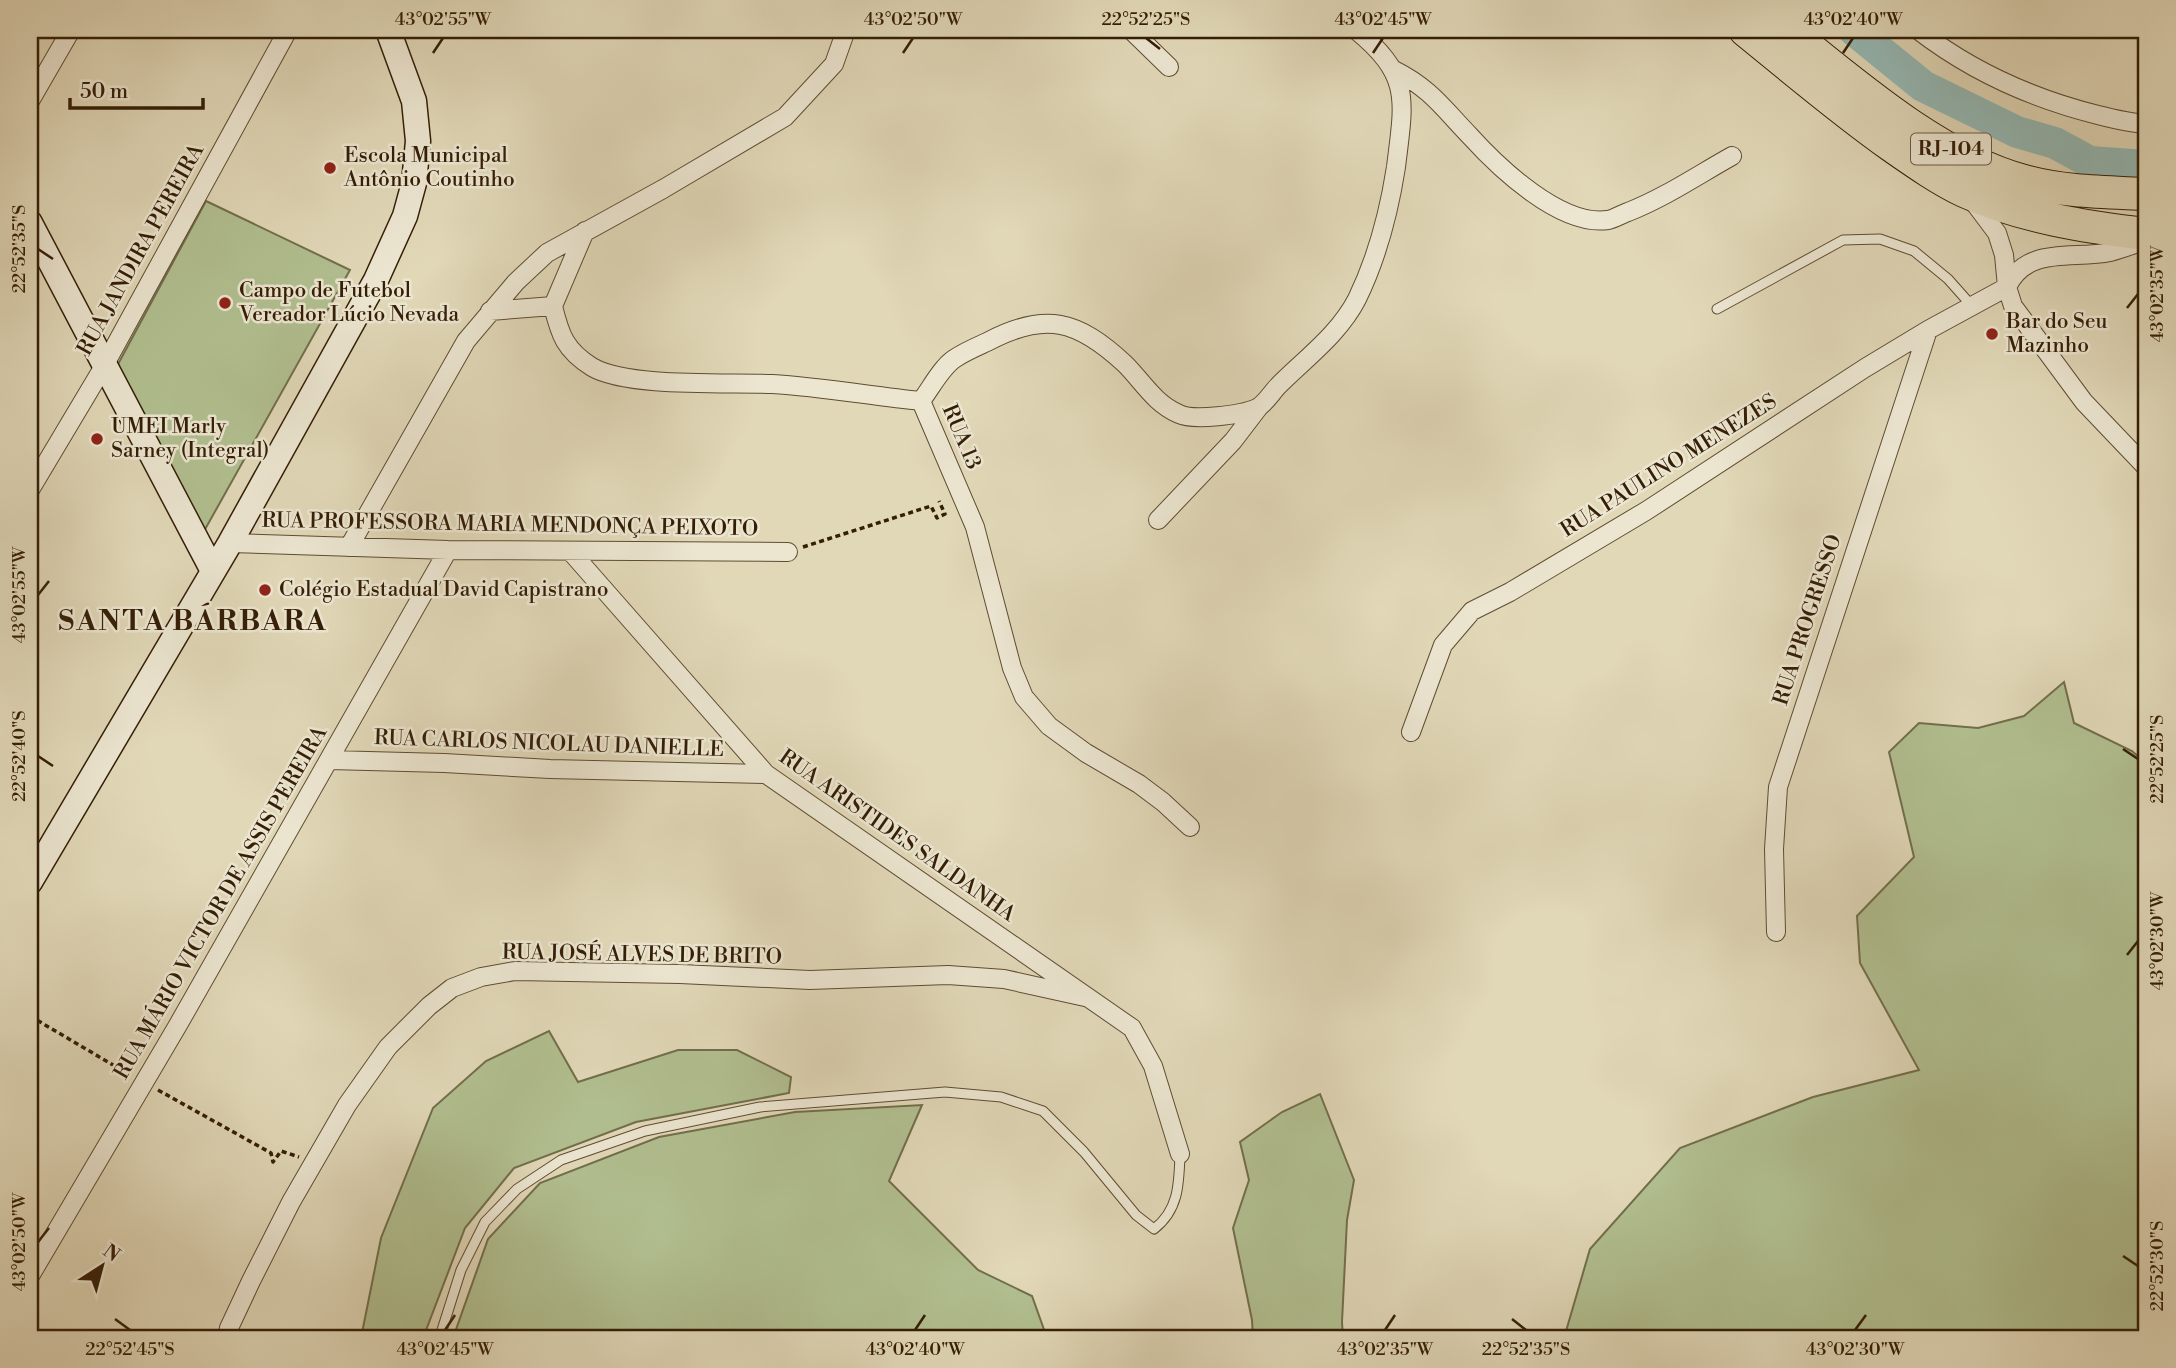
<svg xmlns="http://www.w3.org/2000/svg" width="2176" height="1368" viewBox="0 0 2176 1368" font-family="'Libre Bodoni',serif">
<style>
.green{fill:#b1bf90;stroke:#726e4b;stroke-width:2}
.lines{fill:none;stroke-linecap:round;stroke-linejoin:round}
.river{stroke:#95b9b5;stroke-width:32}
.lane-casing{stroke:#5f4c32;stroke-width:11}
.street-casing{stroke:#5f4c32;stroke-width:20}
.secondary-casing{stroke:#341e06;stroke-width:27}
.highway-casing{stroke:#341e06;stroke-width:34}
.path{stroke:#341e06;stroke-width:3.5;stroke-dasharray:5 3.5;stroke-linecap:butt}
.lane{stroke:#ece6d1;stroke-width:9}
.street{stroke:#ece6d1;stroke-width:18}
.secondary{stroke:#ece6d1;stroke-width:24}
.highway{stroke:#e1d8b8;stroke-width:32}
.ticks{fill:none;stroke:#341e06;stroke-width:2.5}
.poi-dot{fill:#8f2418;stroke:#ece6d1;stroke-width:2.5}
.labels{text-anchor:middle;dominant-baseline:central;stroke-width:5;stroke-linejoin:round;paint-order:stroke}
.shield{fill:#ece6d1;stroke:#6b5a43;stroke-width:2}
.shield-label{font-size:19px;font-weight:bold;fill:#341e06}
.poi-label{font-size:21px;fill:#341e06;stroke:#ece6d1;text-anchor:start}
.street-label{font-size:21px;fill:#341e06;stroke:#ece6d1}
.district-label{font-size:28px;font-weight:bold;letter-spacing:2px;fill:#341e06;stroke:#ece6d1}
.neatline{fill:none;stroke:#341e06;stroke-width:2.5}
.ticks-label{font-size:18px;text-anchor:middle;fill:#341e06}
</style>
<rect width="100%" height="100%" fill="#e1d8b8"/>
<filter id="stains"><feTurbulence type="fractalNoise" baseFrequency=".00286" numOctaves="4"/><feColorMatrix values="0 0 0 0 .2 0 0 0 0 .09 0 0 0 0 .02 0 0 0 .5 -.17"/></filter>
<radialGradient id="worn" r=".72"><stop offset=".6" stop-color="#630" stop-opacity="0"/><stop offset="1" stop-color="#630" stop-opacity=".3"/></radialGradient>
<path class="green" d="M206 201 350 270 203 533 117 366Z
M2064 682 2074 723 2132 751 2146 763V1338H1564L1590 1249 1680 1148 1813 1097 1919 1070 1860 963 1857 916 1914 857 1889 752 1919 723 1978 728 2024 716Z
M549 1031 578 1082 678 1050H737L791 1077 789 1093 636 1122 514 1168 465 1228 425 1333V1338H361L381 1238 433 1108 486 1061Z
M1320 1094 1354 1180 1347 1220 1342 1322 1343 1338H1253L1252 1320 1233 1228 1249 1180 1240 1142 1282 1112Z
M922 1105 889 1181 978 1270 1032 1296 1047 1338H453L488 1239 540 1183 659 1137 795 1112Z"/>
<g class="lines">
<path class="river" d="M1854 30 1923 86 2017 132 2055 143 2090 162 2146 166"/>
<g class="lane-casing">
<path id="lane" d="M1717 309 1843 240 1880 239 1914 251 1948 279 1972 306
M442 1338V1330L461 1270 485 1222 517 1189 561 1160 645 1131 760 1107 945 1092 1001 1097 1043 1111 1084 1152 1136 1215 1154 1229C1179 1210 1179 1183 1180 1154"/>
</g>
<g class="street-casing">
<path id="street" d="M1131 30 1169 67
M1918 30C1971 71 2034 99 2098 115 2114 119 2130 123 2146 124
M1394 70C1430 88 1443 108 1470 136 1499 168 1561 227 1608 220 1614 219 1622 214 1628 212 1664 198 1698 175 1732 156
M30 101 71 30
M1973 201 1997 233 2004 255 2007 287 2013 306 2084 402 2146 467
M2007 287C2027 245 2073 260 2110 252 2122 249 2134 244 2146 240
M553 306 585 231
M490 311 553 306C560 335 565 350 592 367 628 388 728 382 772 384 822 387 872 396 921 401
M921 401C931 388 941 368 954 359 964 352 976 347 987 342 1045 311 1078 320 1125 364 1143 382 1154 403 1179 414 1193 421 1242 415 1257 408 1265 404 1272 392 1279 385 1306 358 1339 334 1357 299 1377 258 1389 212 1396 167 1404 100 1412 76 1356 30
M921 401 975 527 1012 668 1024 697 1049 726 1086 753 1139 784 1163 802 1190 827
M30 490 104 366 288 30
M1158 520 1233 441 1259 407
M230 543 448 550 788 552
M349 547 466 341 516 282 547 253 663 189 785 117 834 64 846 30
M571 552 766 774 1132 1028 1153 1066 1180 1154
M1411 732 1443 645 1472 611 1510 592 1646 511 1865 368 1928 330 2007 287
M330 760 444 763 550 769 766 774
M1776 932 1774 849 1778 787 1928 330
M30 1276 178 1025 448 550
M227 1338 229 1328 251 1281 291 1202 347 1105 388 1047 429 1006 452 988 481 977 515 971 680 974 810 980 948 975 1004 979 1085 997"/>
</g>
<g class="secondary-casing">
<path id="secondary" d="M30 223 213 571
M30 882 230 543 376 280 405 216 414 183 418 141 414 101 388 30"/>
</g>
<g class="highway-casing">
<path id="highway" d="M1745 30C1793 69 1841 110 1892 146 1915 162 1939 179 1964 191 2021 217 2085 227 2146 234
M1787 30C1854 84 1940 159 2024 181 2063 192 2106 192 2146 194"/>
</g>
<path class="path" d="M803 547 931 506 937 518 945 514 939 501
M30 1016 130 1075
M158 1090 271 1153 273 1162 281 1151 299 1157"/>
<use href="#lane" class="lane"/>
<use href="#street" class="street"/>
<use href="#secondary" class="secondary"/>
<use href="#highway" class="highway"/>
</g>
<path class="ticks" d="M1146 38 1160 49M433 53 443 38M903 53 913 38M1373 53 1383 38M1843 53 1853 38M38 249 53 259M2127 308 2138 294M38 595 49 581M2123 749 2138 759M38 756 53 766M2127 955 2138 941M38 1242 49 1228M2123 1256 2138 1266M115 1319 130 1330M1512 1319 1526 1330M445 1330 455 1315M915 1330 925 1315M1385 1330 1395 1315M1855 1330 1866 1315"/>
<g class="poi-dot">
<circle cx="330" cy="168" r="7"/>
<circle cx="225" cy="303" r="7"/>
<circle cx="1992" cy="334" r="7"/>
<circle cx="97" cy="439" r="7"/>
<circle cx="265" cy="590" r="7"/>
</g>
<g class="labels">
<rect class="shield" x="1911" y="133.5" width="80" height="31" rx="5"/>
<g class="shield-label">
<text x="1951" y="149">RJ-104</text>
</g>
<g class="poi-label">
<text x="344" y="156">Escola Municipal<tspan x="344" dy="24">Antônio Coutinho</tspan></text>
<text x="239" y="291">Campo de Futebol<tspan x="239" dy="24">Vereador Lúcio Nevada</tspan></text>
<text x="2006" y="322">Bar do Seu<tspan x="2006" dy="24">Mazinho</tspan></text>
<text x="111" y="427">UMEI Marly<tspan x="111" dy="24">Sarney (Integral)</tspan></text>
<text x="279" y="590">Colégio Estadual David Capistrano</text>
</g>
<g class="street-label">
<text transform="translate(141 250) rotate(-61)">RUA JANDIRA PEREIRA</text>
<text transform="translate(961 437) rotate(67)">RUA 13</text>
<text transform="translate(1669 466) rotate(-32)">RUA PAULINO MENEZES</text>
<text transform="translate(510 525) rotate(1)">RUA PROFESSORA MARIA MENDONÇA PEIXOTO</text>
<text transform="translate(1808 620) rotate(-72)">RUA PROGRESSO</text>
<text transform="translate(549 744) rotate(2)">RUA CARLOS NICOLAU DANIELLE</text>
<text transform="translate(897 836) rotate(35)">RUA ARISTIDES SALDANHA</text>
<text transform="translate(221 903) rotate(-60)">RUA MÁRIO VICTOR DE ASSIS PEREIRA</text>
<text transform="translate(642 955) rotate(1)">RUA JOSÉ ALVES DE BRITO</text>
</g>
<g class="district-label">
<text x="193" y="621">SANTA BÁRBARA</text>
</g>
</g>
<rect width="2176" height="1368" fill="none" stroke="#e1d8b8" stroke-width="77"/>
<g transform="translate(102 1266) rotate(36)" stroke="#ece6d1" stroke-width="5" paint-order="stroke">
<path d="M0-5L12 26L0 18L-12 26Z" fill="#341e06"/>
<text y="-10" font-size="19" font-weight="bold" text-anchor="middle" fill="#341e06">N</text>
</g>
<path d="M70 98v10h133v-10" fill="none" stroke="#341e06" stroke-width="3.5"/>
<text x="80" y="98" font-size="21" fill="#341e06" stroke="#ece6d1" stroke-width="5" paint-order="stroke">50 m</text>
<rect x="38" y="38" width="2100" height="1292" class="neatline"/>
<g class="ticks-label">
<text x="443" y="25">43°02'55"W</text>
<text x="913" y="25">43°02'50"W</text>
<text x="1146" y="25">22°52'25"S</text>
<text x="1383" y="25">43°02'45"W</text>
<text x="1853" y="25">43°02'40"W</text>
<text transform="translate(19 249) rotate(-90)" y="6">22°52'35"S</text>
<text transform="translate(2157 294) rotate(-90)" y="6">43°02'35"W</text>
<text transform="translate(19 595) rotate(-90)" y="6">43°02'55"W</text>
<text transform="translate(19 756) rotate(-90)" y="6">22°52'40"S</text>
<text transform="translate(2157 759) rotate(-90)" y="6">22°52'25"S</text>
<text transform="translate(2157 941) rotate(-90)" y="6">43°02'30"W</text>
<text transform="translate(19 1242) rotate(-90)" y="6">43°02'50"W</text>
<text transform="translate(2157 1266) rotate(-90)" y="6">22°52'30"S</text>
<text x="130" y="1355">22°52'45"S</text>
<text x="445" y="1355">43°02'45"W</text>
<text x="915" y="1355">43°02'40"W</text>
<text x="1385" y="1355">43°02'35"W</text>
<text x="1526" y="1355">22°52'35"S</text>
<text x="1855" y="1355">43°02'30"W</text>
</g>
<rect width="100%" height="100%" filter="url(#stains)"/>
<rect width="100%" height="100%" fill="url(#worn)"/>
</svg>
